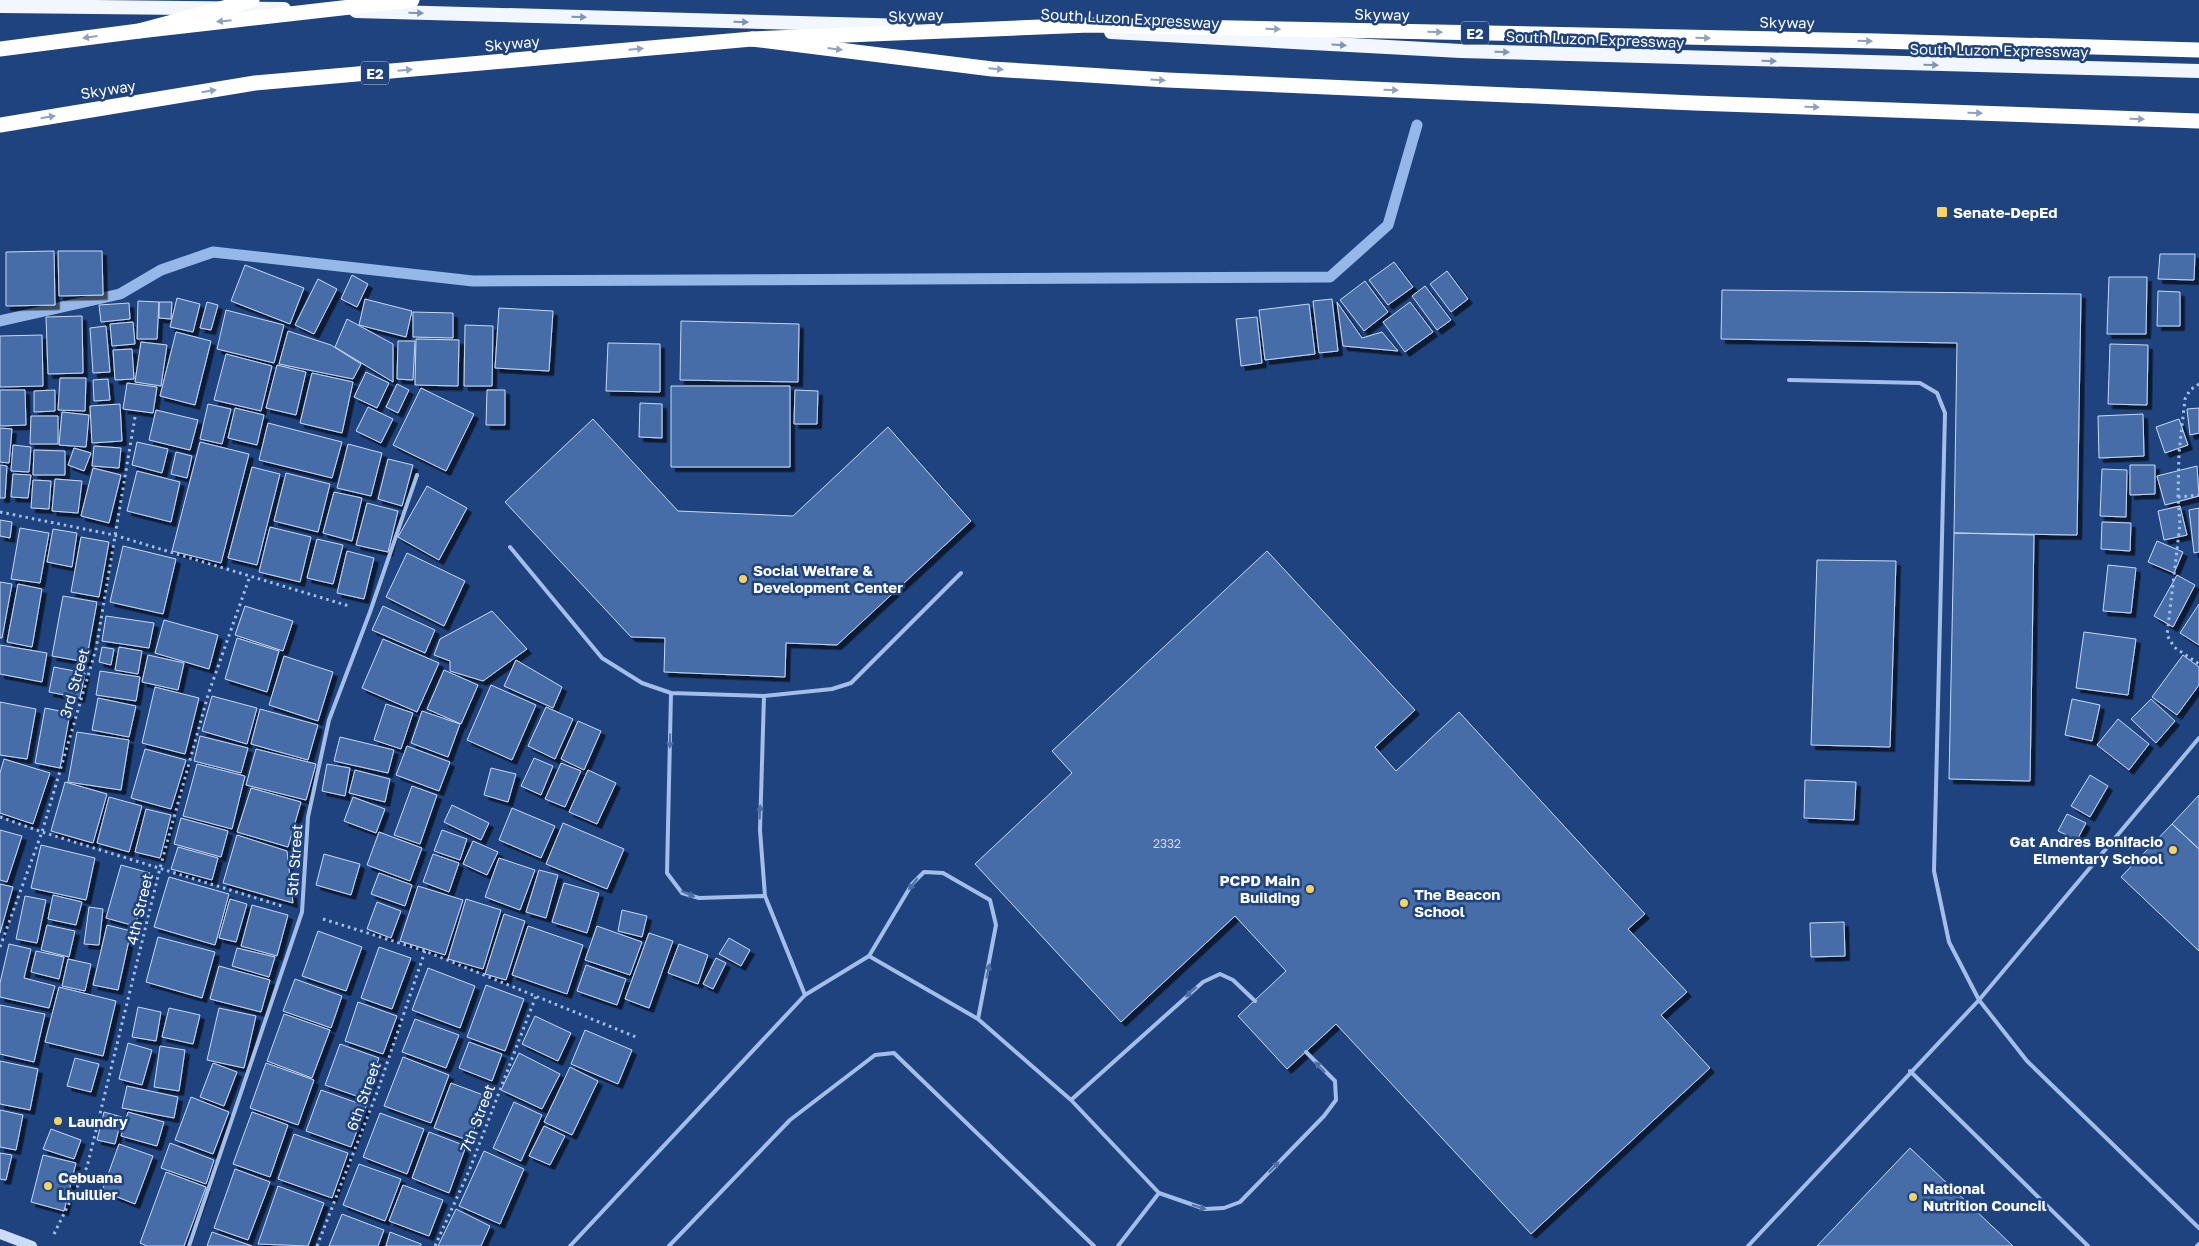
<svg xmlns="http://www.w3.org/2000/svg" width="2199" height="1246" viewBox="0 0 2199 1246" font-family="'Golos Text',sans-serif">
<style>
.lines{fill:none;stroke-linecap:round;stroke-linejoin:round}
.stream{stroke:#96b8e9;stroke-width:11}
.building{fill:#476da8;stroke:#c6d9f6;filter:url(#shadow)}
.path{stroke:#a3bee8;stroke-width:3;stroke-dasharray:2.5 4;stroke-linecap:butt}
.service{stroke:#a3bee8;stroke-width:4}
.secondary{stroke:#cdddf6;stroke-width:10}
.trunk{stroke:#f2f6fe;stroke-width:14}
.motorway{stroke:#fff;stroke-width:15}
.motorway-bridge{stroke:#fff;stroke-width:15}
.oneway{fill:#7e94b8}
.oneway2{fill:#8fa1be}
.oneway3{fill:#4d6ea3}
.poi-dot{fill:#f6d462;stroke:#1f437e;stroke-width:2}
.labels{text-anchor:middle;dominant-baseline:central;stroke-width:5;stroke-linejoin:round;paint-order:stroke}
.number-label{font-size:12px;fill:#d1dae9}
.shield{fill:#1f437e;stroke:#bcc7d8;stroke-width:1}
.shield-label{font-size:14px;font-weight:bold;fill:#fff}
.street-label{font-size:15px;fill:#fff;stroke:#1f437e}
.poi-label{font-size:15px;font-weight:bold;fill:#fff;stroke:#1f437e;text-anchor:start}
</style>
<defs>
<filter id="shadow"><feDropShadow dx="4.5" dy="4.5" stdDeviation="0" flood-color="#0009"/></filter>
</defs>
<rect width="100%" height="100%" fill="#1f437e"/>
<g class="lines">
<path class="stream" d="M0 321 120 294 161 270 213 252 473 281 1330 277 1388 225 1417 125"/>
</g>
<path class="building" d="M54 251 55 305 6 306V252Z
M58 251H102L103 295 59 296Z
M2160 254H2195L2194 280 2158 279Z
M1394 262 1413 287 1388 305 1369 280Z
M245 265 304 288 290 324 231 301Z
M1447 271 1468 299 1451 312 1430 284Z
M352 275 368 284 357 307 341 299Z
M2109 277H2147L2146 334H2107Z
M318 279 337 289 314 334 295 325Z
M1365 281 1388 312 1364 331 1340 300Z
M1425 286 1451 320 1437 330 1412 296Z
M1722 290 2081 294 2077 535 1954 533 1957 343 1721 339Z
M2158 291 2180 292V326H2157Z
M177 298 200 304 193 332 170 327Z
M365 299 412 311 406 337 359 325Z
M1332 299 1338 351 1319 353 1313 301Z
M138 301 159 302 157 339H137Z
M159 302H172L171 319 159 318Z
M207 302 218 305 211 330 200 328Z
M1337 302 1362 338 1382 332 1398 351 1343 346Z
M1410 302 1433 332 1405 352 1383 322Z
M129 303 130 319 101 322 99 305Z
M1309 304 1315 354 1265 360 1259 310Z
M499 308 553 311 549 371 495 368Z
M226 310 284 325 274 363 217 349Z
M413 312 453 313V338L413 337Z
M82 316 83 373 48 374 46 317Z
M1257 317 1262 363 1241 366 1236 319Z
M347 319 393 344V382L335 347Z
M681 321 799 324 798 382 680 380Z
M133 322 135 344 112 346 110 324Z
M465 325 493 326 492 386H464Z
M106 326 110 372 93 373 90 328Z
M288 331 331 345 361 364 353 379 279 364Z
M176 332 211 341 195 405 160 396Z
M42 335 43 386 0 387V336Z
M416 339 459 340 458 386 415 385Z
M398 341H415L413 380 397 379Z
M141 342 167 345 161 386 135 382Z
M608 343 660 344V392L606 391Z
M2110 344 2148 345 2147 405 2108 404Z
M132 349 134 379 115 380 113 350Z
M226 354 272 366 261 411 214 400Z
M277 365 306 372 296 415 266 408Z
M366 372 389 383 377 408 354 397Z
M312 373 353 382 342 433 300 423Z
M60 378H86L85 411 58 410Z
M108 379 110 400 94 401 93 380Z
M127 383 157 387 153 413 123 409Z
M397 384 409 390 398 413 386 407Z
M671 386H790V467H671Z
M421 388 474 414 446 471 393 445Z
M0 390H25L26 425 0 426Z
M55 390V411L34 412V391Z
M487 390H505V425H486Z
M795 390 818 391 817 424H794Z
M640 403 662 404V438L639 437Z
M120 404 122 441 92 443 90 406Z
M208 404 231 409 222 444 200 439Z
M368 407 393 419 381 443 356 431Z
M235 408 264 415 257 445 228 438Z
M2199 408V433L2190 435 2187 409Z
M156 410 198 420 190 450 149 440Z
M62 412 89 415 86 447 59 445Z
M2143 414 2144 456 2099 458 2098 416Z
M31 416H58V444H30Z
M593 419 678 511 793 516 888 427 971 521 837 645 786 643 785 677 664 672 665 638 631 637 505 502Z
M2179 419 2188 445 2165 453 2156 427Z
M268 423 342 442 332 478 259 460Z
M0 428 12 429 9 463 0 462Z
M137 442 168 449 162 473 132 465Z
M200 442 249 454 221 563 172 551Z
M348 444 382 453 371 496 337 488Z
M13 445 31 447 29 472 11 471Z
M94 446 121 448 119 468 92 466Z
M74 448 91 453 84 471 68 465Z
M34 450 65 451V475H33Z
M176 452 192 456 187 478 171 474Z
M388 459 413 465 402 506 378 499Z
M0 465 7 466 5 498H0Z
M2130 465H2155V494L2130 495Z
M2197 466 2199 496 2165 505 2157 476Z
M252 467 280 474 257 565 228 558Z
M93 468 121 475 109 523 81 516Z
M2102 469 2127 470 2126 517 2100 516Z
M137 471 180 482 171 522 127 511Z
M286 473 330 484 318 532 274 521Z
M13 474 31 475 28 498 11 497Z
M55 479 82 481 78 513 52 511Z
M33 480 51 481 49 509 31 508Z
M427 486 467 508 439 560 398 537Z
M334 492 362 498 352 541 323 533Z
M367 503 398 511 388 552 356 545Z
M2180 506 2187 535 2164 540 2158 511Z
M2199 508V552L2194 553 2189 510Z
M0 520 12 522 10 538 0 536Z
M2102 522 2131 523 2130 551 2101 549Z
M270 527 311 537 300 582 259 572Z
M20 528 49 533 40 583 11 579Z
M53 529 77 533 72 567 47 562Z
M1954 533 2034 535 2030 781 1949 779Z
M81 537 109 542 99 597 71 592Z
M317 539 343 545 333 584 307 578Z
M2157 541 2183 552 2174 573 2148 562Z
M123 546 176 559 163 614 110 602Z
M347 551 374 558 364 599 337 593Z
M1267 551 1415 710 1375 747 1396 771 1459 712 1645 914 1628 929 1687 992 1661 1015 1710 1068 1531 1234 1336 1024 1287 1069 1238 1016 1286 971 1235 916 1121 1022 975 864 1072 773 1052 751Z
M407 553 465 581 444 626 386 597Z
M1817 560 1896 561 1890 747 1811 745Z
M2108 565 2136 568 2131 613 2103 611Z
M2177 575 2195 585 2173 627 2154 616Z
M0 582 12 584 2 638H0Z
M18 584 42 589 32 647 7 642Z
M63 596 97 602 86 662 52 656Z
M2199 604V645L2180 633Z
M245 606 293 621 283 651 235 635Z
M383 606 435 630 425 653 372 630Z
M492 611 527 649 483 681 450 671V661L434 655 440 639Z
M106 616 154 623 149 648 102 641Z
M164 620 218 635 209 669 155 653Z
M2084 632 2136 639 2128 695 2076 688Z
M237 638 279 651 267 692 225 679Z
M383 639 439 663 417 712 362 688Z
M0 645 47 653 42 682 0 674Z
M102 647 114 649 111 665 99 662Z
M119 647 142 651 138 674 115 670Z
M148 655 184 663 178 690 142 682Z
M2183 655 2199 667V685L2177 715 2152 697Z
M284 656 333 672 318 721 269 705Z
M516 660 562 687 553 708 504 686Z
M54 667 85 673 80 698 49 692Z
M444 670 478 685 461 724 427 709Z
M100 671 140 677 136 701 96 695Z
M491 685 536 705 512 760 467 740Z
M155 687 199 698 185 754 142 743Z
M212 696 257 708 247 744 202 731Z
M98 698 136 706 129 737 92 730Z
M2072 699 2100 705 2092 741 2065 735Z
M2151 699 2175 721 2156 743 2131 719Z
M0 702 36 709 27 759 0 755Z
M386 704 413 713 401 749 374 740Z
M546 707 573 719 555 759 528 746Z
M45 708 70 713 60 768 35 763Z
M260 709 318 725 308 760 251 744Z
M422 711 460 724 448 757 411 743Z
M2118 719 2149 744 2129 770 2097 745Z
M578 721 601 731 584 770 561 759Z
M77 732 129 740 121 790 68 782Z
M200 736 248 748 241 773 194 761Z
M340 737 394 750 388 773 334 761Z
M407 746 450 762 439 791 396 775Z
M145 749 186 760 171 809 131 798Z
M256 749 316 764 306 800 246 785Z
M534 758 553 766 541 795 521 786Z
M4 759 50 773 33 824 0 813V773Z
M561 763 581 771 565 807 545 799Z
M197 764 245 776 232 829 183 816Z
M327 764 350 768 345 796 322 791Z
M491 768 516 774 508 802 484 795Z
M355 770 390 779 385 802 349 793Z
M588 770 616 783 597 824 569 812Z
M2090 775 2108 786 2090 817 2071 806Z
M1805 780 1856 782 1854 820 1804 818Z
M65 782 107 794 93 843 51 831Z
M412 786 437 795 420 844 394 835Z
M251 788 301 802 288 847 237 832Z
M2199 795V849L2172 824Z
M109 797 142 806 129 852 97 843Z
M353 797 385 809 376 833 344 821Z
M452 805 489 823 481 840 444 822Z
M512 808 555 826 541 858 499 840Z
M146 809 171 815 160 858 135 852Z
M2067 814 2086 823 2077 840 2058 831Z
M181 818 228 831 221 857 174 844Z
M563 823 624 849 607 889 546 864Z
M2172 824 2199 849V951L2121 877Z
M0 830 22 836 7 882 0 880Z
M442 830 467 839 460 860 434 851Z
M379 832 422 848 410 881 367 865Z
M237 835 287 851 293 903 223 883Z
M473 841 498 852 487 875 463 864Z
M41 845 95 858 86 900 31 888Z
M178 847 218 858 212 880 171 869Z
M324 854 360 864 351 895 316 885Z
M433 854 459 863 449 892 423 882Z
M499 858 535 870 520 910 485 897Z
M121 865 150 873 135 926 106 918Z
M539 870 558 875 546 918 526 912Z
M379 873 412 885 405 906 371 894Z
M169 877 229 894 215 945 154 927Z
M564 883 599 893 587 933 552 922Z
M0 884 13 887 0 933Z
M418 886 463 900 445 955 400 941Z
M53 895 82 902 76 925 48 919Z
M25 896 46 900 37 943 16 939Z
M230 899 247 904 236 942 219 938Z
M466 899 501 910 483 969 448 959Z
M377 902 401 911 391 938 367 929Z
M252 905 288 915 277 956 241 946Z
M89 907 103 909 99 945 84 944Z
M622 910 647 916 642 937 618 931Z
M504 914 525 921 506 980 485 974Z
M1844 922 1845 956 1811 957 1810 923Z
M47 925 75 931 69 957 41 950Z
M107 925 131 931 118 990 93 985Z
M528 926 583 945 567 994 512 975Z
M597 926 642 942 630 975 585 960Z
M318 931 362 947 346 991 302 976Z
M649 933 673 941 649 1008 625 999Z
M158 937 215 952 202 998 146 982Z
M729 938 750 950 741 966 719 954Z
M9 944 31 949 24 978 55 986 49 1008 0 997V983Z
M679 944 708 955 698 984 668 973Z
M379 947 411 958 392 1009 361 998Z
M237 948 275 957 269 977 232 966Z
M36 951 64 957 59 979 31 972Z
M716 958 726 963 713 989 703 984Z
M68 959 91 964 85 991 62 986Z
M586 965 626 979 617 1005 577 991Z
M219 966 270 980 261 1012 210 999Z
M428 968 475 986 460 1028 412 1010Z
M295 979 342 996 331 1028 283 1011Z
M486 985 524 999 505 1051 467 1037Z
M59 987 116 1001 103 1056 45 1042Z
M358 1002 397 1016 383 1054 345 1041Z
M0 1005 45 1014 34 1062 0 1054Z
M138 1007 161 1012 156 1041 132 1037Z
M169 1008 200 1015 193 1044 162 1037Z
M219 1008 256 1016 244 1068 207 1060Z
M284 1014 330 1030 312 1078 267 1061Z
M535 1016 571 1033 558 1061 522 1044Z
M415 1019 459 1035 446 1068 402 1052Z
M585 1030 632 1050 618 1084 571 1064Z
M469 1042 502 1054 492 1081 459 1068Z
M128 1043 152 1050 142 1085 119 1079Z
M340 1044 379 1058 365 1099 325 1085Z
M160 1046 185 1050 179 1091 154 1087Z
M519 1053 560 1074 542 1109 501 1090Z
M403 1057 449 1075 431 1123 384 1106Z
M75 1058 99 1064 91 1092 67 1086Z
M0 1061 38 1069 30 1110 0 1104Z
M213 1063 237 1072 224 1106 200 1097Z
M266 1063 314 1080 298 1125 250 1108Z
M570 1067 598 1081 572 1135 544 1122Z
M451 1083 486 1096 470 1141 434 1128Z
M127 1086 178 1097 174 1118 122 1108Z
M321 1090 366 1106 351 1147 306 1131Z
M191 1097 229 1112 213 1154 175 1140Z
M514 1102 542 1115 521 1161 493 1148Z
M0 1110 23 1115 16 1150 0 1147Z
M104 1112 122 1117 115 1144 97 1140Z
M128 1112 164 1122 157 1146 121 1136Z
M252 1112 288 1125 270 1177 233 1164Z
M380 1113 424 1129 407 1174 363 1157Z
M544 1126 565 1136 550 1165 529 1156Z
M51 1129 81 1140 74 1159 43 1149Z
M429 1132 466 1146 449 1193 412 1178Z
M294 1134 348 1153 332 1198 278 1179Z
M170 1143 214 1160 206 1184 161 1168Z
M119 1144 153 1156 135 1204 102 1191Z
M1910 1148 2013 1246H1817Z
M484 1151 524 1169 500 1224 459 1206Z
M0 1153 12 1155 6 1180 0 1179Z
M43 1155 76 1163 64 1211 31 1202Z
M359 1164 401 1179 385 1221 343 1205Z
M235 1169 270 1182 248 1240 214 1228Z
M166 1172 206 1187 184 1246H147L140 1243Z
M403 1185 443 1200 429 1236 389 1221Z
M278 1186 324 1203 308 1246 258 1244Z
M456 1209 490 1226 481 1246H438Z
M342 1214 384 1230 378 1246H329Z
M212 1232 252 1246H207Z
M390 1232 421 1244V1246H386Z"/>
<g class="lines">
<path class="path" d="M2199 384 2190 390 2185 399 2179 453 2178 497 2180 524 2167 635 2174 647 2199 664
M2178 497 2199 495
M0 512 114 535 349 606
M0 817 42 832 282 906
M323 919 425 951 636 1037
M0 947 42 832 96 649 135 417
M54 1234 87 1167 160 868 208 695 250 576
M317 1246 378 1090 425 951
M435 1246 469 1171 536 996"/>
<path class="service" d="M1789 380 1920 383 1937 393 1945 413 1934 871 1949 942 1979 1000 2027 1061 2199 1228
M510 547 602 658 642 683 671 693 764 696 832 689 851 683 961 573
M671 693 667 873 682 893 699 898 765 896 760 830 764 696
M765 896 805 995
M869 956 912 884 924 872 943 873 990 900 996 925 978 1019
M1910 1071 2088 1246
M1071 1100 1203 982 1220 974 1233 980 1255 1001
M189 1246 302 912 308 817 329 720 370 612 417 475
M570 1246 805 995 869 956 978 1019 1071 1100 1159 1193 1205 1209 1224 1208 1240 1202 1324 1116 1336 1100 1335 1081 1306 1052
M669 1246 790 1120 875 1055 894 1053 1094 1246
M1118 1246 1159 1193
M1748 1246 1979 1000 2199 738
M2197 1246 2199 1244"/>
<path class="secondary" d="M0 1234 32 1246"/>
<path class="trunk" d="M0 6 284 9
M356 11 909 26
M1111 32 1461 51 2199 71"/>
<path class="motorway" d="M0 49 139 31 195 16
M0 125 255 83 752 39 992 69 1167 80 1694 103 2199 121"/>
<path class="motorway-bridge" d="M195 16 252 0
M139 31 412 0
M752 39 1089 25 1877 41 2199 50"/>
</g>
<defs><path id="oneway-solid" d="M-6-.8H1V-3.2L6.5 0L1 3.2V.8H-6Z" transform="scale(1.25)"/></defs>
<g class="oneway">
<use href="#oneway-solid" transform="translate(416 13) rotate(2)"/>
<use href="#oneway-solid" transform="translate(579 17) rotate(2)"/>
<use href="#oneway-solid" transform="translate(741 22) rotate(2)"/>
<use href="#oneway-solid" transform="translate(1339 45) rotate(3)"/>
<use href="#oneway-solid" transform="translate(1502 52) rotate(2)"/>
<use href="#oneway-solid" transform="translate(1769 61) rotate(1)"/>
<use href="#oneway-solid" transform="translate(1931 65) rotate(1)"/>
</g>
<g class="oneway2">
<use href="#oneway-solid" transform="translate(224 21) rotate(174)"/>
<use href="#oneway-solid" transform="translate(1273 29) rotate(1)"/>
<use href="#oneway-solid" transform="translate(1435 32) rotate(1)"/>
<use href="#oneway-solid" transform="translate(90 37) rotate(172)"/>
<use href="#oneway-solid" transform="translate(1703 38) rotate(1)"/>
<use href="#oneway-solid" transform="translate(1865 41) rotate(1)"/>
<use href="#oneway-solid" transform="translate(636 49) rotate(-5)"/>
<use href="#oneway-solid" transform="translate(835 49) rotate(7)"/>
<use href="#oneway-solid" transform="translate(996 69) rotate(5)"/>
<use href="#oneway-solid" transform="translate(405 70) rotate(-5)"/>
<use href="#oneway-solid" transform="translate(1158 80) rotate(4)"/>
<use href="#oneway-solid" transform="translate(1391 90) rotate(2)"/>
<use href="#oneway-solid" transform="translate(209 91) rotate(-9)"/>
<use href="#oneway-solid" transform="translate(1812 107) rotate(2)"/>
<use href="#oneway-solid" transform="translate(1975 113) rotate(2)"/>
<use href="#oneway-solid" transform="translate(48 117) rotate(-9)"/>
<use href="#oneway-solid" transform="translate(2137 119) rotate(2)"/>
</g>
<g class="oneway3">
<use href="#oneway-solid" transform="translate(670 741) rotate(91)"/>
<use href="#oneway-solid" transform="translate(760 812) rotate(-88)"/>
<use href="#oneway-solid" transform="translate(913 884) rotate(128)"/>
<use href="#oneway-solid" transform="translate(688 894) rotate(24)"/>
<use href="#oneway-solid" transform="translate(988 971) rotate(-78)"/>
<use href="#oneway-solid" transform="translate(1191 992) rotate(138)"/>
<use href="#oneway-solid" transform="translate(1320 1067) rotate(-134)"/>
<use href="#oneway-solid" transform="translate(1274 1167) rotate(-46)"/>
<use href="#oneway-solid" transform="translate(1199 1207) rotate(17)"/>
</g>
<g class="poi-dot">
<rect x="1936" y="206" width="12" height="12" rx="2.5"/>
<circle cx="743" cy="579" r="5"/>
<circle cx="2173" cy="850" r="5"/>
<circle cx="1310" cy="889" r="5"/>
<circle cx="1404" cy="903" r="5"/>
<circle cx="58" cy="1121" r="5"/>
<circle cx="48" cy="1186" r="5"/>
<circle cx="1913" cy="1197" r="5"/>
</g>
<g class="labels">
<g class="number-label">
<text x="1167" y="843">2332</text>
</g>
<g class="shield">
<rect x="1461" y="21.5" width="28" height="23" rx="4"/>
<rect x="361" y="61.5" width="28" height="23" rx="4"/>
</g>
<g class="shield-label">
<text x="1475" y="33">E2</text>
<text x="375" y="73">E2</text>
</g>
<g class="street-label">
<text transform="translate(1382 14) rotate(1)">Skyway</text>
<text transform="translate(916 15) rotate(-2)">Skyway</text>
<text transform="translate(1130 18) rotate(3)">South Luzon Expressway</text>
<text transform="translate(1787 22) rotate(1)">Skyway</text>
<text transform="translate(1595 39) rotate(2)">South Luzon Expressway</text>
<text transform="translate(512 43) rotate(-5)">Skyway</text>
<text transform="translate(1999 50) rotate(1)">South Luzon Expressway</text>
<text transform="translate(108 89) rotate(-9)">Skyway</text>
<text transform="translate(74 683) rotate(-74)">3rd Street</text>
<text transform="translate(294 860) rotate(-86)">5th Street</text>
<text transform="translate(139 909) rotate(-77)">4th Street</text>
<text transform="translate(363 1096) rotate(-70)">6th Street</text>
<text transform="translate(477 1118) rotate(-69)">7th Street</text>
</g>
<g class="poi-label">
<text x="1953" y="212">Senate-DepEd</text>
<text x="753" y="570">Social Welfare &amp;<tspan x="753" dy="17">Development Center</tspan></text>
<text x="2163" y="841" text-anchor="end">Gat Andres Bonifacio<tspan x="2163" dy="17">Elmentary School</tspan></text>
<text x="1300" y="880" text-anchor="end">PCPD Main<tspan x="1300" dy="17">Building</tspan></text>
<text x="1414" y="894">The Beacon<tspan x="1414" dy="17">School</tspan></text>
<text x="68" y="1121">Laundry</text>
<text x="58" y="1177">Cebuana<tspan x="58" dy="17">Lhuillier</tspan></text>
<text x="1923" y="1188">National<tspan x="1923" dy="17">Nutrition Council</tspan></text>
</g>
</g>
</svg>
